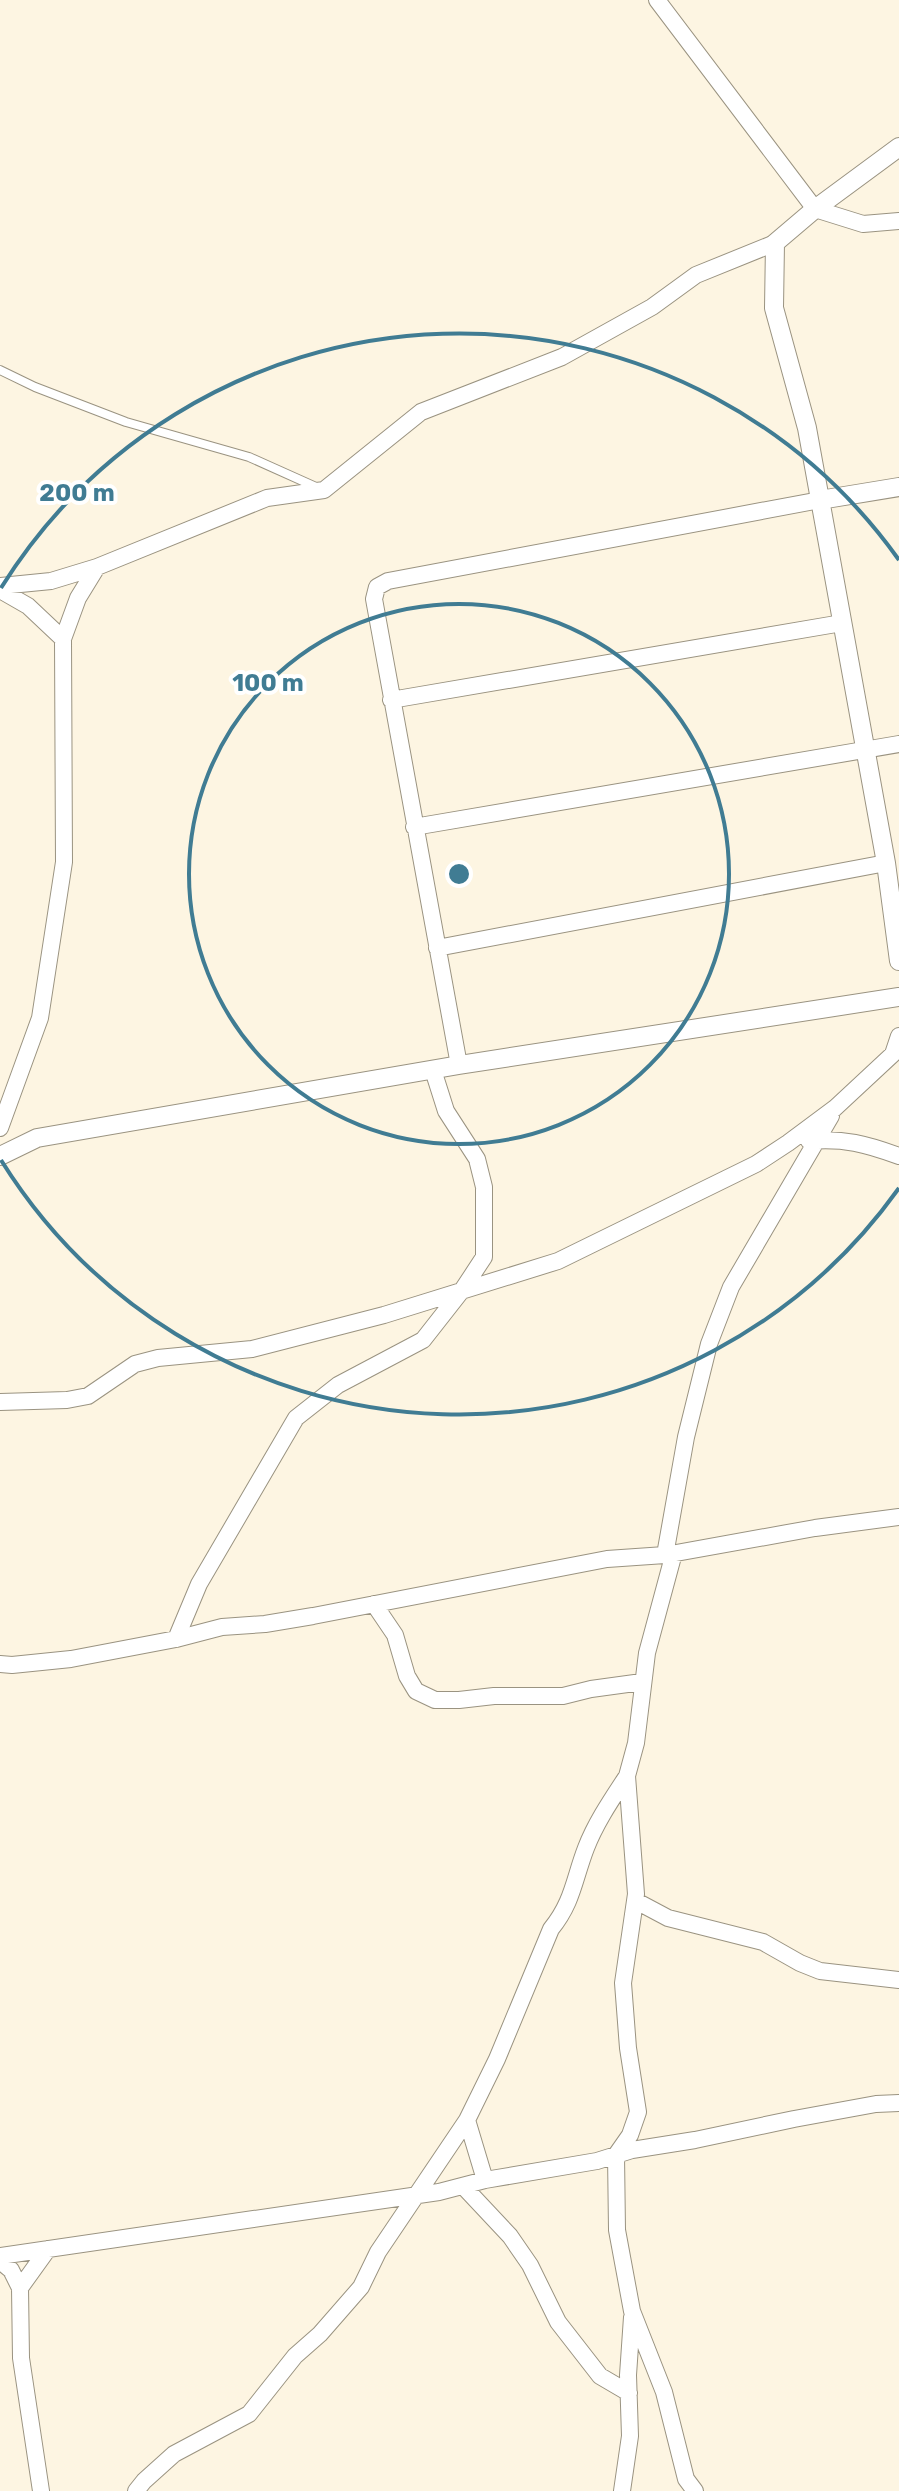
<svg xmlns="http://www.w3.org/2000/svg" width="899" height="2491" viewBox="0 0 899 2491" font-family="Rubik,sans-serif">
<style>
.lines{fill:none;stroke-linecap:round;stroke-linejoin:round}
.service-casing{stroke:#9a9381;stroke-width:10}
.minor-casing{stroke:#9a9381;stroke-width:18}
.tertiary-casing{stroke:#9a9381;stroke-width:20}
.service{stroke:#fff;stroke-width:8}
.minor{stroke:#fff;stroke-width:16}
.tertiary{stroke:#fff;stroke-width:18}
.ring{fill:none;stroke:#407c93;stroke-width:4}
.centre{fill:#407c93;stroke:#fff;stroke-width:4}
.ring-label{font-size:24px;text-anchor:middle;font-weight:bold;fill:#407c93;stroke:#fff;stroke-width:8;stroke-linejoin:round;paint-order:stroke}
</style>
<rect width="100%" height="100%" fill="#fdf5e2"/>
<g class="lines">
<g class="service-casing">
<path id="service" d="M0 370 35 387 126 422 249 457 316 487"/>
</g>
<g class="minor-casing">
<path id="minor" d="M657 0 815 209 863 224 899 221
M0 586 51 581 97 567 267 498 324 490 421 412 562 357 652 307 696 275 775 243
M0 590 28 606 63 639
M391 700 842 623
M414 827 899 744
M437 948 886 863
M459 1065 374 599 377 587 388 581 820 500
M0 1128 40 1018 64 862 63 639 78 598 97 567
M809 1141C844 1138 866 1144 899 1156
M0 1402 67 1400 88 1396 135 1364 158 1358 252 1349 384 1315 558 1261 756 1164 788 1143 835 1108 893 1054 899 1036
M674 1553 647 1653 636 1743 627 1776 636 1894 623 1983 628 2048 638 2112 630 2135 616 2155 617 2230 632 2311 664 2392 686 2479 695 2491
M665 1555 686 1437 709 1344 731 1287 831 1116
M374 1604 395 1635 407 1676 416 1691 435 1700H459L494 1696H563L591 1689 642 1682
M176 1639 199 1584 296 1418 338 1385 423 1340 463 1289 484 1257V1187L477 1159 446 1111 433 1070
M0 1664 12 1665 71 1659 176 1639 222 1627 265 1624 313 1616 607 1559 665 1555 815 1528 899 1517
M636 1901 668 1918 763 1942 800 1963 820 1971 899 1980
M467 2120 485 2180
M464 2187 510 2236 530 2265 558 2322 600 2376 629 2393
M0 2256 439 2192 485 2180 597 2161 632 2150 695 2140 794 2119 876 2104 899 2103
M0 2261 11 2270 20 2288 21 2358 41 2491
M20 2288 48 2249
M136 2491 144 2481 174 2454 249 2414 295 2356 320 2334 361 2287 378 2252 467 2120 497 2059 551 1929C573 1902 574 1879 586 1848 596 1822 612 1799 627 1776
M622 2491 630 2436 628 2375 632 2317"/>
</g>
<g class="tertiary-casing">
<path id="tertiary" d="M899 147 815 209 775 243 774 308 807 428 886 863 899 961
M820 500 899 487
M0 1156 37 1138 459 1065 899 997"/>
</g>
<use href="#service" class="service"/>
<use href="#minor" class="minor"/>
<use href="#tertiary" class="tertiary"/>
</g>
<g class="ring">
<circle cx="459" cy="874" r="270"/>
<path d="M899 1188A540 540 0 0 1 1 1160M1 588A540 540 0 0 1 899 560"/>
</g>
<circle cx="459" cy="874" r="12" class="centre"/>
<g class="ring-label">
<text x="77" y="501">200 m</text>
<text x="268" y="691">100 m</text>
</g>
</svg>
